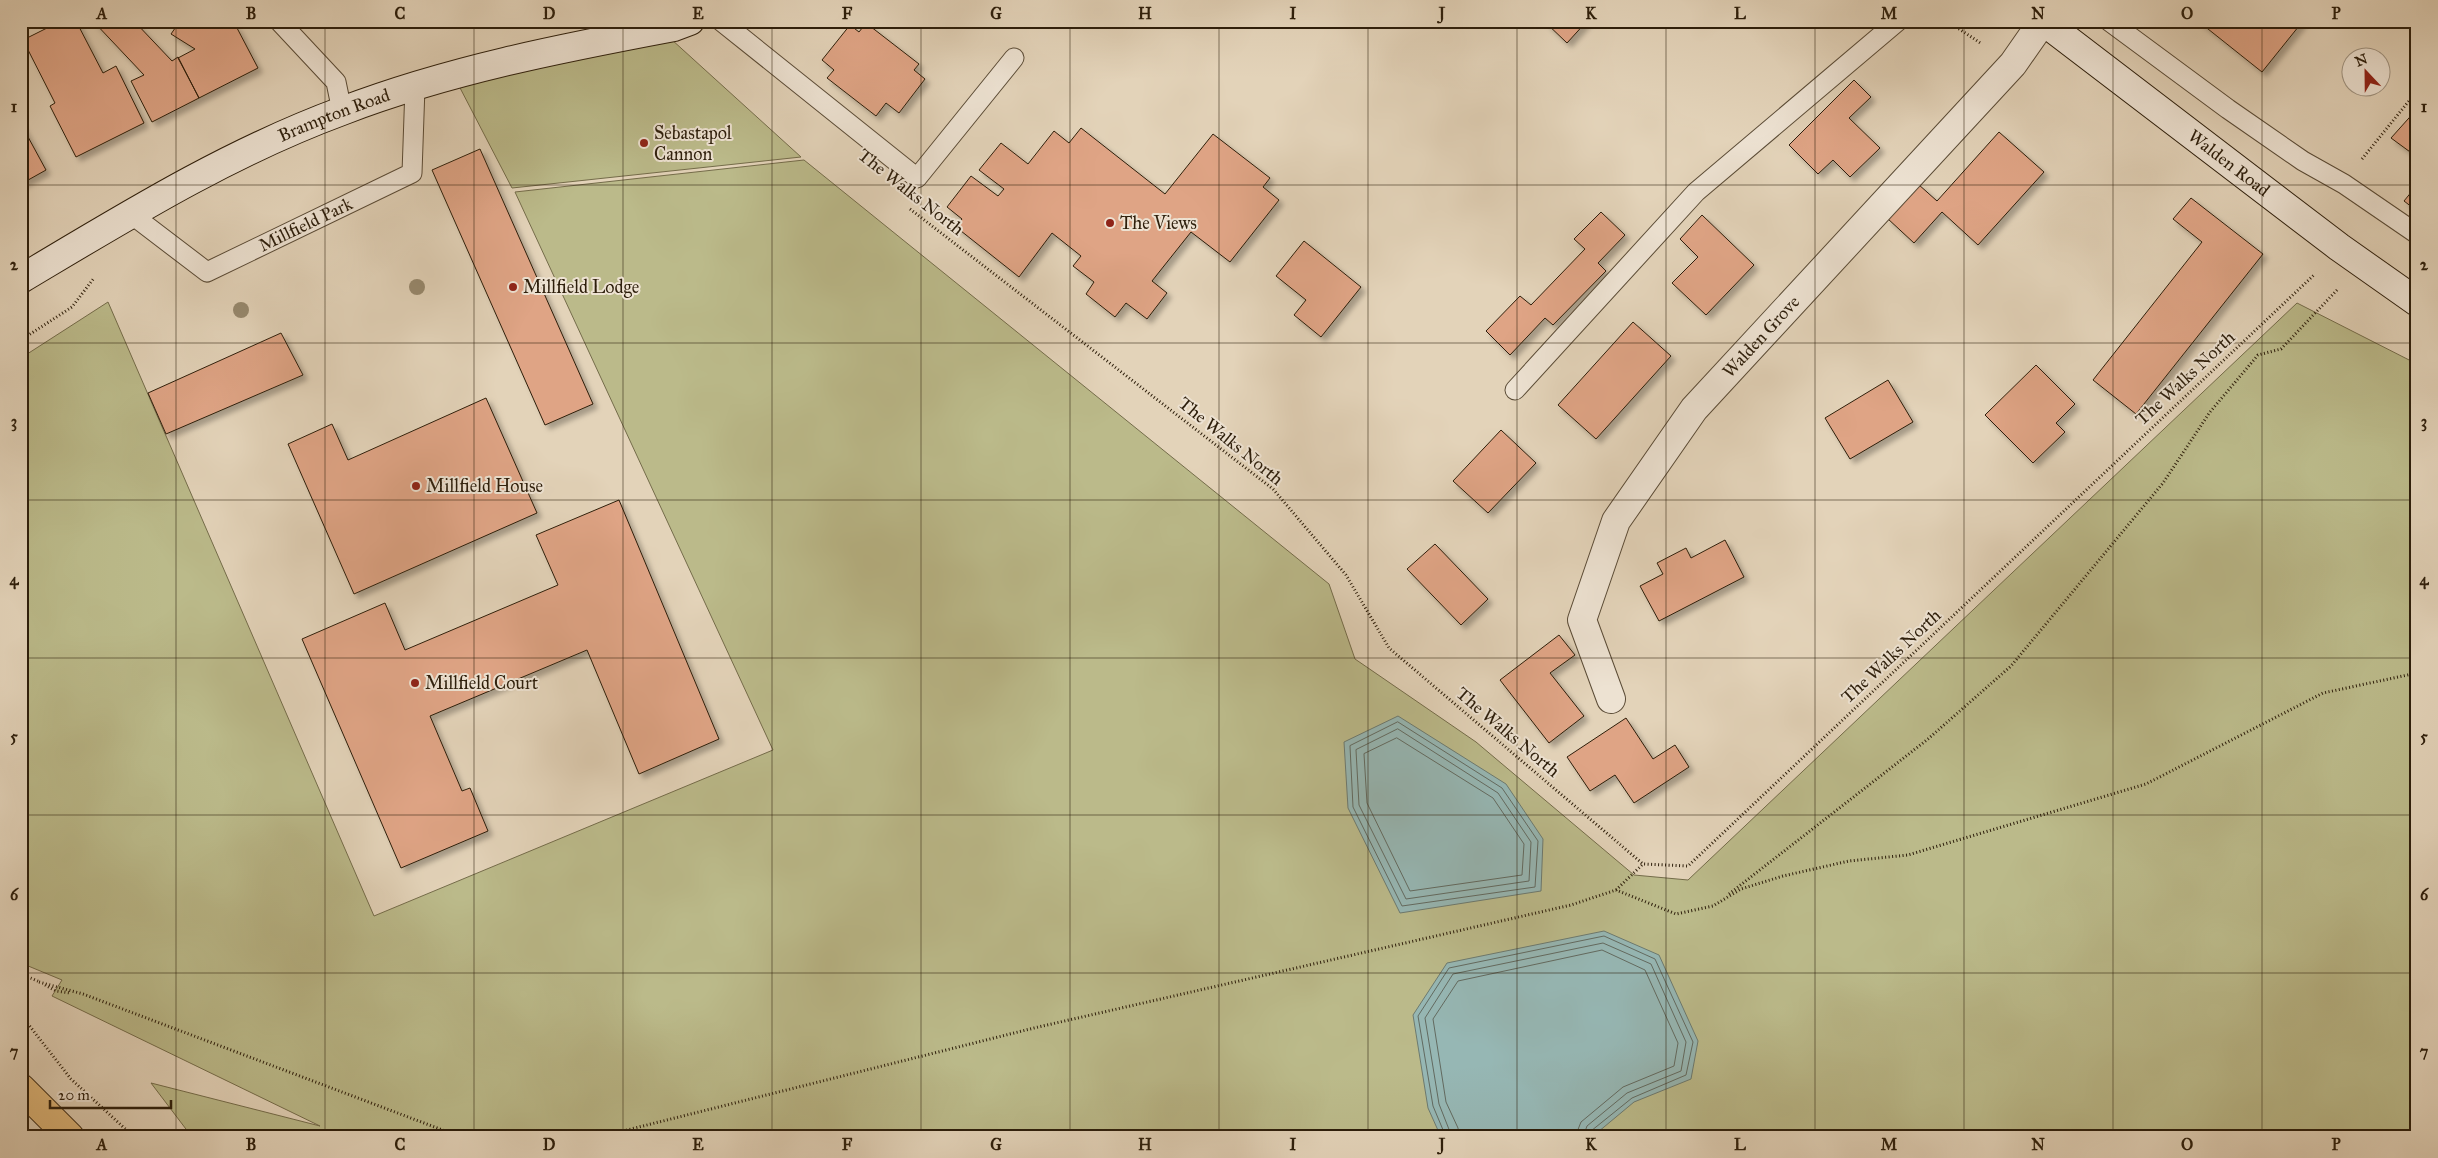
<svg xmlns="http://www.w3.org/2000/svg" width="2438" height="1158" viewBox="0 0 2438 1158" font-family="'IM FELL Great Primer',serif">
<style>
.green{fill:#bbba8a;stroke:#746c4a}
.water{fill:#96b7b4;stroke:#6c7a70}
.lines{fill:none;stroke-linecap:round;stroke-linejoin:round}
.shore{stroke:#626a60;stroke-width:1}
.building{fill:#dfa485;stroke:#2d1e0b;filter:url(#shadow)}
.service-casing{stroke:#5a4b36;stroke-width:21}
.minor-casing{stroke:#5a4b36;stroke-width:30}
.secondary-casing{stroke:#2d1e0b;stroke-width:30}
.primary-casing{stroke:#2d1e0b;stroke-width:30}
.path{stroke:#2d1e0b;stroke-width:3;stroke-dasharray:1 2.5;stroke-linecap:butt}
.service{stroke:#ede2d2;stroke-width:19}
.minor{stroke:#ede2d2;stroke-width:28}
.secondary{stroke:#ede2d2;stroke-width:28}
.primary{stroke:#e2ba7c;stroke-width:28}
.tree{fill:#97896e}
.grid{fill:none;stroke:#2d1e0b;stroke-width:1;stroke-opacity:0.55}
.poi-dot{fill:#8f2418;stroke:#ede2d2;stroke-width:2}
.labels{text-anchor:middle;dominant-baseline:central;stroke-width:4;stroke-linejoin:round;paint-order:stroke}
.street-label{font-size:18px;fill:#2d1e0b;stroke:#ede2d2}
.poi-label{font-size:18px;fill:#2d1e0b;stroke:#ede2d2;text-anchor:start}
.neatline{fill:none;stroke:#2d1e0b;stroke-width:2}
.grid-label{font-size:16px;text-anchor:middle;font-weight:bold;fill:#2d1e0b}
</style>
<defs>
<filter id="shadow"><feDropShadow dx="4.5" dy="4.5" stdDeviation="2.5" flood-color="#0004"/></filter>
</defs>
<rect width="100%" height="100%" fill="#e3d3b9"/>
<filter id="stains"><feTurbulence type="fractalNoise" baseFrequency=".004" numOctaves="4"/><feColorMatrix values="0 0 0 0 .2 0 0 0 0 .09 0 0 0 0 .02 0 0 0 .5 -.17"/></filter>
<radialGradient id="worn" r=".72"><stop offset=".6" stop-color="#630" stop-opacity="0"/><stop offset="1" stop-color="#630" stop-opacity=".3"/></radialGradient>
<path class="green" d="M671 39 801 157 512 188 458 84Z
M804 160 1329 584 1355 659 1476 742 1634 875 1688 880 2297 303 2417 364V1137H192L151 1083 320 1126 52 996 62 980 21 963V358L108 302 374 916 773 750 515 192Z"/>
<path class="water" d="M1398 716 1506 784 1543 839 1541 891 1400 913 1348 808 1344 742Z
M1604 931 1659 955 1698 1041 1691 1079 1634 1102 1592 1137H1441L1428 1108 1413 1015 1447 963Z"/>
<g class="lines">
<path class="shore" d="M1398 722 1502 788 1538 841 1535 887 1402 906 1353 807 1350 746Z
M1398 729 1498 793 1531 842 1529 881 1406 899 1359 805 1356 750Z
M1397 738 1493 798 1524 844 1522 875 1410 891 1367 803 1364 754Z
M1446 1137 1433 1106 1418 1016 1449 968 1604 936 1655 959 1693 1042 1686 1075 1632 1098 1591 1131 1589 1137
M1452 1137 1439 1104 1425 1018 1453 974 1603 943 1651 964 1686 1042 1681 1071 1627 1093 1587 1126 1583 1137
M1459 1137 1458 1128 1446 1102 1433 1019 1458 981 1602 950 1645 970 1678 1043 1674 1066 1623 1087 1581 1122 1575 1137"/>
</g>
<path class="building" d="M61 21H76L103 73 116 66 144 123 76 157 50 106 55 103 23 40Z
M93 21H134L172 61 178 57 199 98 152 122 131 81 144 75Z
M180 21H227L237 28 258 68 199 98 178 58 195 49 171 34Z
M1544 21H1587L1567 43Z
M2198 21H2303L2262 72Z
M2405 21H2417V30Z
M866 23 919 64 914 70 925 79 899 113 886 103 876 116 827 78 834 70 822 60 850 25 859 32Z
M1854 80 1871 97 1849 118 1880 148 1850 177 1833 160 1818 174 1789 145Z
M2417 109V157L2391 138Z
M21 124 46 170 21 184Z
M1081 128 1165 194 1213 134 1270 178 1263 187 1279 200 1230 262 1191 232 1152 281 1167 293 1147 319 1126 303 1115 317 1086 294 1094 282 1073 266 1081 256 1052 233 1019 277 956 227 962 219 947 207 971 176 998 196 1004 189 979 170 1001 143 1028 164 1054 131 1069 143Z
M1999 132 2044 172 1978 245 1942 212 1914 243 1887 218 1918 184 1937 201Z
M480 149 593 404 545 425 432 170Z
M2417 185V211L2404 201Z
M2191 198 2263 254 2136 414 2093 380 2202 242 2173 219Z
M1601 212 1625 235 1598 263 1606 271 1553 325 1545 318 1510 355 1486 331 1520 296 1531 305 1585 249 1574 239Z
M1702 215 1754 265 1706 315 1672 283 1698 257 1680 239Z
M1304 241 1361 287 1321 337 1294 315 1306 300 1276 276Z
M1633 322 1671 356 1596 439 1558 405Z
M281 333 303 375 166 434 148 393Z
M2036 365 2075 404 2056 423 2065 432 2033 463 1985 415Z
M1888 380 1913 422 1850 459 1825 418Z
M486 398 537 513 354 594 288 444 332 424 348 460Z
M1501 430 1536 463 1488 513 1453 481Z
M619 500 719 739 639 774 587 650 430 716 462 791 470 788 488 831 401 868 302 639 385 603 405 650 558 585 536 535Z
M1725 540 1744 577 1659 621 1640 586 1663 574 1657 563 1686 548 1691 558Z
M1435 544 1488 599 1461 625 1407 569Z
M1559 635 1575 655 1550 673 1584 716 1549 743 1500 680Z
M1626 718 1653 759 1675 745 1689 767 1634 803 1615 775 1590 791 1567 757Z"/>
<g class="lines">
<g class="service-casing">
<g id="service">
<path d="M279 21 336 82 342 111"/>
<path d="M721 21 917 178 1014 58"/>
<path d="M2109 21 2228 109 2303 161 2344 184 2417 234"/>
<path id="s1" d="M131 214 207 272 412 173 415 87"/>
<path d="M1515 390 1696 192 1898 21"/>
</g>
</g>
<g class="minor-casing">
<g id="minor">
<path id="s2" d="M1611 699 1582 620 1616 521 1694 409 2013 64 2043 21"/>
</g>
</g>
<g class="secondary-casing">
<g id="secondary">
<path id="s3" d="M2043 21 2339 247 2417 302"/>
<path id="s4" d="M21 279C125 217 228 153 342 111 449 70 562 48 674 27L690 21"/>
</g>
</g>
<g class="primary-casing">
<path id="primary" d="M21 1088 70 1137"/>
</g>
<path class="path" d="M1947 21 1982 44
M2362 159 2417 91
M910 209 1273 489 1346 575 1389 648 1643 864 1688 866 2315 274
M21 340 72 307 94 278
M1616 890 1643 864
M1729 894 1928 739 2011 666 2163 483 2210 412 2258 355 2281 349 2338 289
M21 974 40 982
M39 982 83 994 461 1137
M45 985 56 991 70 993
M21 1015 71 1079 134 1137
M599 1137 1034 1028 1571 905 1616 890 1676 914 1713 906 1741 889 1783 876 1849 861 1908 855 2146 784 2323 693 2417 673"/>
<use href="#service" class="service"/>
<use href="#minor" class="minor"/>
<use href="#secondary" class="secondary"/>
<use href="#primary" class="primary"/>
</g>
<g class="tree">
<circle cx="417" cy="287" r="8"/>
<circle cx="241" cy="310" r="8"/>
</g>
<path class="grid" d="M176 21V1137M325 21V1137M474 21V1137M623 21V1137M772 21V1137M921 21V1137M1070 21V1137M1219 21V1137M1368 21V1137M1517 21V1137M1666 21V1137M1815 21V1137M1964 21V1137M2113 21V1137M2262 21V1137M21 185H2417M21 343H2417M21 500H2417M21 658H2417M21 815H2417M21 973H2417"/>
<g class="poi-dot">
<circle cx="644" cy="143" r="5"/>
<circle cx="1110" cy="223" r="5"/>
<circle cx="513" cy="287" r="5"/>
<circle cx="416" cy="486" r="5"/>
<circle cx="415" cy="683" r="5"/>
</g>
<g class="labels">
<g class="street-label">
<text stroke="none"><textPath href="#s4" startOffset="354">Brampton Road</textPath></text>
<text stroke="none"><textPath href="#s3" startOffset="234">Walden Road</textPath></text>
<text transform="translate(911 192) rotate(38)">The Walks North</text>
<text stroke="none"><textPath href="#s1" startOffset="205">Millfield Park</textPath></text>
<text stroke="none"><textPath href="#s2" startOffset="424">Walden Grove</textPath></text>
<text transform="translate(2185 378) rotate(-43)">The Walks North</text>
<text transform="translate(1231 441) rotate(39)">The Walks North</text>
<text transform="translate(1891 656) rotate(-43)">The Walks North</text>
<text transform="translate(1508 732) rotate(40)">The Walks North</text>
</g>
<g class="poi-label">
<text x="654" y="133">Sebastapol<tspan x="654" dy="21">Cannon</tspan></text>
<text x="1120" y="223">The Views</text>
<text x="523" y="287">Millfield Lodge</text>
<text x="426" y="486">Millfield House</text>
<text x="425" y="683">Millfield Court</text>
</g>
</g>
<rect width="2438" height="1158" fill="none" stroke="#e3d3b9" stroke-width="55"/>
<g transform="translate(2366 72) rotate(338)"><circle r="24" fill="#ede2d2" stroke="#a09482"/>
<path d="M0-4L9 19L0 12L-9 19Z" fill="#8f2418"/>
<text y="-8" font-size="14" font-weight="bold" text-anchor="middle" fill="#2d1e0b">N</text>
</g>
<path d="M50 1100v8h121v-8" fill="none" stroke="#2d1e0b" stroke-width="2.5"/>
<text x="58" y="1100" font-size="15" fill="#2d1e0b" stroke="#ede2d2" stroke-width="4" paint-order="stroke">20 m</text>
<rect x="28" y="28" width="2382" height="1102" class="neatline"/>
<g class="grid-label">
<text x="102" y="19">A</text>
<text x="251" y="19">B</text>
<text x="400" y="19">C</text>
<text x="549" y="19">D</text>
<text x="698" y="19">E</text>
<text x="847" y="19">F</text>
<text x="996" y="19">G</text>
<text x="1145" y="19">H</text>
<text x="1293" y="19">I</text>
<text x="1442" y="19">J</text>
<text x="1591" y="19">K</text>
<text x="1740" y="19">L</text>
<text x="1889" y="19">M</text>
<text x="2038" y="19">N</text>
<text x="2187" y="19">O</text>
<text x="2336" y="19">P</text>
<text x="14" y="112">1</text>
<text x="2424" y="112">1</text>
<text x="14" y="270">2</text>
<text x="2424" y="270">2</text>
<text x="14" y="427">3</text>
<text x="2424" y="427">3</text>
<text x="14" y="585">4</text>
<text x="2424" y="585">4</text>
<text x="14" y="742">5</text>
<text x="2424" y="742">5</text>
<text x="14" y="900">6</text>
<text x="2424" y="900">6</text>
<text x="14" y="1057">7</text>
<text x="2424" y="1057">7</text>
<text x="102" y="1150">A</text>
<text x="251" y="1150">B</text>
<text x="400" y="1150">C</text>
<text x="549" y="1150">D</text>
<text x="698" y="1150">E</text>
<text x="847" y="1150">F</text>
<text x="996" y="1150">G</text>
<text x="1145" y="1150">H</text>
<text x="1293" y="1150">I</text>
<text x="1442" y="1150">J</text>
<text x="1591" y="1150">K</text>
<text x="1740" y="1150">L</text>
<text x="1889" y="1150">M</text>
<text x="2038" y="1150">N</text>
<text x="2187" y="1150">O</text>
<text x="2336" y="1150">P</text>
</g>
<rect width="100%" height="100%" filter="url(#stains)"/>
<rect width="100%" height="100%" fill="url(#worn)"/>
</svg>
